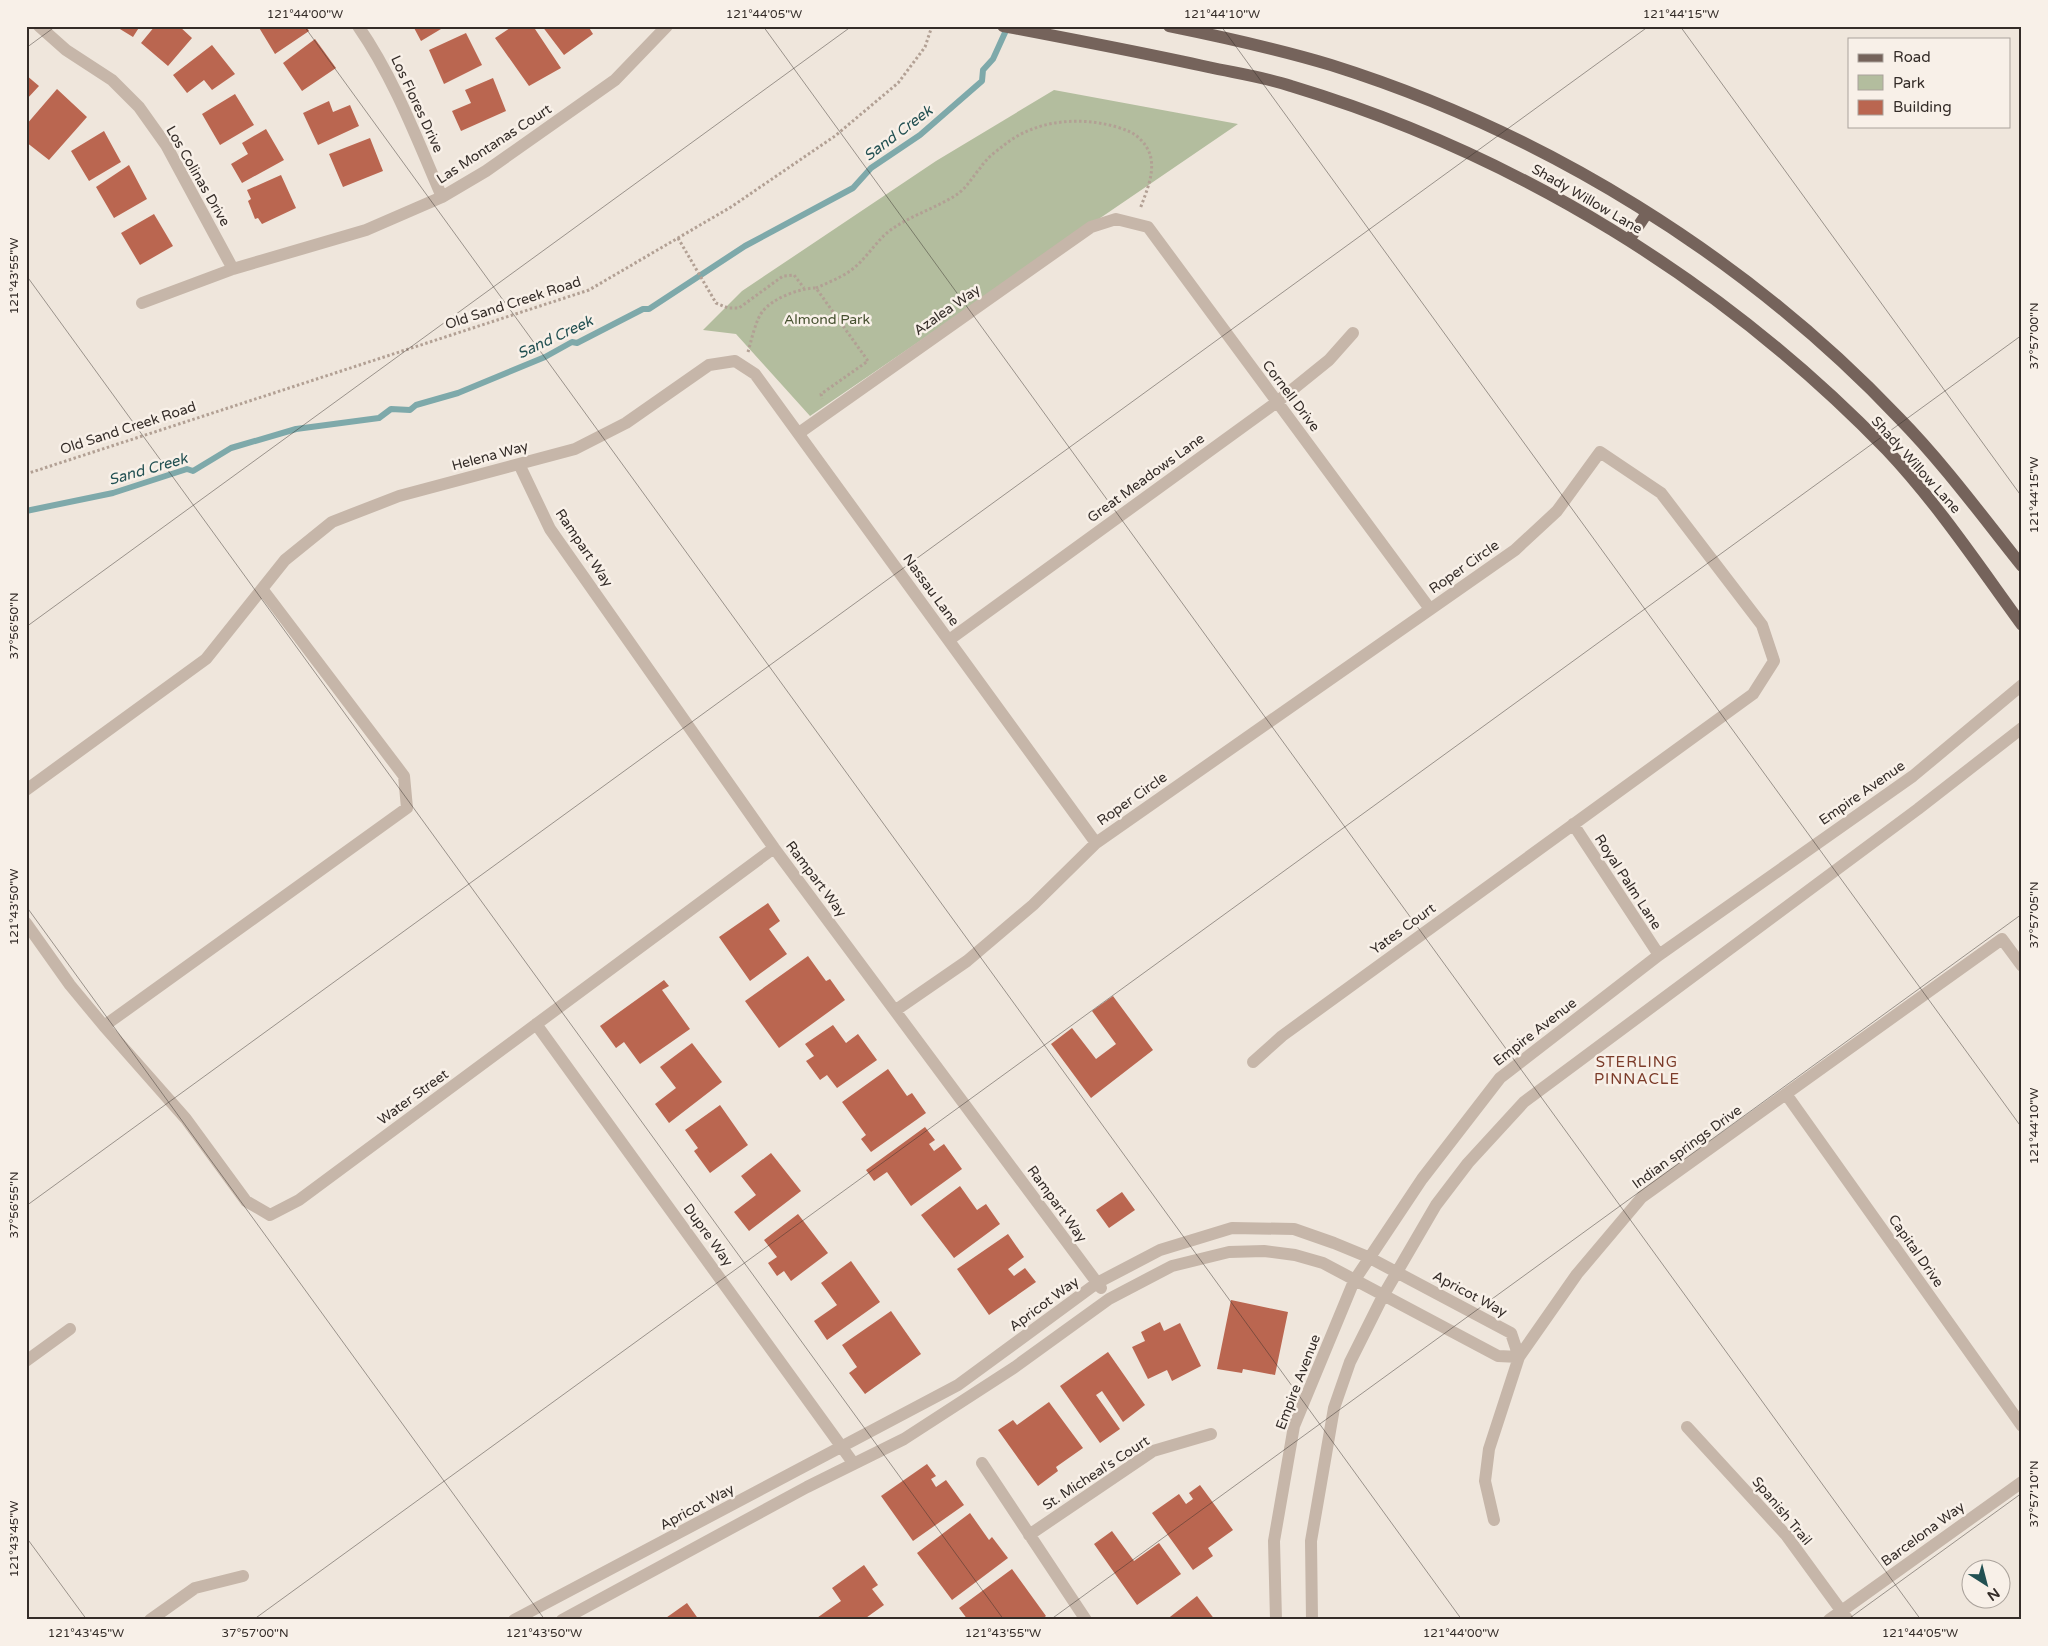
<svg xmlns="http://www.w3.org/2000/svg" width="2048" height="1646" viewBox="0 0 2048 1646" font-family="'Varela Round',sans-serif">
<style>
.green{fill:#b3bd9e}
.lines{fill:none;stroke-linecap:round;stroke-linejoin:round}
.stream{stroke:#7ea9aa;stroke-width:6}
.building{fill:#ba6650}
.path{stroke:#b2a094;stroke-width:3;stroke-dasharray:2.5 2.5;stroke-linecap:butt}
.minor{stroke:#c6b6a9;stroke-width:12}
.major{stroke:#75635b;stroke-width:12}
.ticks{fill:none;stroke:#342c28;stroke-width:1;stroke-opacity:0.45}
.labels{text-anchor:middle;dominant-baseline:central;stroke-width:5;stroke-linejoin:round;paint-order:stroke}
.street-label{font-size:14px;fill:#342c28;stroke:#f8f0e8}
.park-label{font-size:14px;fill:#45502f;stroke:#f8f0e8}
.water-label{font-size:15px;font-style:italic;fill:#225052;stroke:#f8f0e8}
.neighbourhood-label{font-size:15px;letter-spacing:1px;fill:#7b3b29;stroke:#f8f0e8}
.neatline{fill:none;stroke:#342c28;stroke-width:2}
.ticks-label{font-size:12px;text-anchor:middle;fill:#342c28}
</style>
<rect width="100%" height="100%" fill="#efe6dc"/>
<path class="green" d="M1054 90 1238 124 810 416 736 334 703 330 742 291 936 161Z"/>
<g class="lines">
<path class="stream" d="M26 511 113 493 187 469 193 471 231 448 296 429 379 418 391 409 410 410 416 405 458 393 545 357 572 342 577 343 643 309H649L745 246 853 188 871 168 920 135 982 81 983 70 993 59 1008 26"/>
</g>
<path class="building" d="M115 26H140L133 37Z
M155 26H179L192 38 168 66 141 43Z
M258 26H306L309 31 275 54Z
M413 26H446L421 41Z
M513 26H533L561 68 529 86 495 38Z
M542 26H588L593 34 564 55Z
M466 33 482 65 444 84 429 50Z
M315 39 336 68 302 91 283 63Z
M212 45 235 74 212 90 204 80 187 93 173 75Z
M26 75 39 86 26 100Z
M493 78 506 111 461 131 452 111 471 103 465 90Z
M57 89 87 117 49 160 26 142V125Z
M235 94 254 125 220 145 202 114Z
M329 101 333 112 350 105 359 126 318 145 303 113Z
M266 129 284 160 242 183 231 164 248 154 242 143Z
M104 131 121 162 89 181 71 151Z
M370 138 383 171 343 187 329 154Z
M129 165 147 199 114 218 96 187Z
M281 175 296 208 262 224 258 218 255 219 248 201 251 199 247 190Z
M154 214 173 246 140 265 121 233Z
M768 903 780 921 769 929 787 954 750 981 719 937Z
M808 956 826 981 830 979 845 1000 779 1048 745 1001Z
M664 980 669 986 662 990 690 1029 640 1064 624 1042 616 1048 600 1026Z
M1113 996 1153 1050 1091 1098 1051 1044 1072 1028 1096 1059 1116 1044 1092 1011Z
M833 1025 846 1043 858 1034 877 1060 837 1088 827 1075 820 1080 806 1061 814 1056 805 1044Z
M692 1043 722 1082 669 1123 655 1104 676 1088 660 1067Z
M888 1069 907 1096 912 1093 926 1113 871 1152 861 1139 866 1135 842 1102Z
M720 1105 748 1145 710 1173 694 1151 698 1148 685 1130Z
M925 1127 935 1140 929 1144 934 1151 944 1144 962 1169 911 1206 887 1172 874 1181 866 1170Z
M771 1153 801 1191 749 1231 734 1212 756 1195 741 1176Z
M960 1186 977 1210 986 1204 1000 1224 954 1258 921 1215Z
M1122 1192 1135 1210 1109 1228 1096 1210Z
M798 1214 828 1253 791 1281 784 1271 777 1276 768 1263 777 1257 764 1240Z
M1008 1234 1024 1257 1008 1269 1014 1276 1025 1268 1036 1282 989 1315 957 1269Z
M851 1261 880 1302 827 1340 814 1321 837 1305 821 1283Z
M1231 1300 1288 1312 1275 1375 1243 1369 1242 1373 1217 1369Z
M891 1311 921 1354 865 1394 849 1373 857 1367 842 1345Z
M1160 1322 1164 1331 1180 1323 1201 1366 1172 1381 1167 1370 1148 1379 1132 1347 1145 1341 1141 1332Z
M1108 1352 1145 1405 1123 1422 1102 1391 1096 1395 1120 1429 1100 1443 1060 1386Z
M1049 1402 1083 1448 1056 1467 1058 1471 1038 1486 998 1430 1013 1420 1017 1425Z
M927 1464 936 1476 931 1479 936 1487 946 1480 964 1505 913 1541 881 1496Z
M1200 1485 1233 1530 1208 1548 1213 1556 1193 1570 1152 1513 1179 1494 1186 1504 1193 1499 1189 1493Z
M970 1513 989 1540 992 1537 1008 1558 952 1600 917 1553Z
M1112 1531 1134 1561 1159 1543 1181 1574 1137 1605 1094 1544Z
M864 1565 878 1585 872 1589 884 1605 863 1620H814L841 1601 832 1588Z
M1012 1569 1046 1616 1041 1620H976L974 1617 968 1620 959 1608Z
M1197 1596 1215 1620H1166Z
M687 1603 699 1620H663Z"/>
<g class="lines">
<path class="path" d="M678 238 716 303 728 308H739L783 276 794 275 804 288
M816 288C827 283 840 278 850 271 867 259 876 240 892 229 912 215 936 208 956 195 966 189 973 176 981 167 986 159 995 152 1003 146 1034 120 1079 116 1117 127 1126 130 1133 132 1140 139 1161 159 1149 185 1140 209
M748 352C751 342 756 318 763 311 773 298 800 288 816 288L868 361 821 394 822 399
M26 474 589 290 731 207 835 136 898 83 925 47 932 26"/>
<path class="minor" d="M39 26 66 50 112 80 139 107 166 145 233 269
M358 26C394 78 417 139 442 197
M142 303 233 269 366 230 442 197 486 171 615 80 667 26
M799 433 1091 227 1116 219 1148 227 1430 609
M519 464 550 529 774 848 1101 1288
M949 640 1277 402 1329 360 1353 333
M26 790 206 659 285 560 332 522 399 496 575 449 626 423 709 365 735 361 755 374 1096 843
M1573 824 1659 955
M26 923 70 985 104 1026 407 808 404 776 263 590
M896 1010 967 961 1033 905 1096 843 1515 550 1557 511 1600 452 1661 493 1762 625 1774 661 1753 694 1282 1036 1253 1062
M536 1024 854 1464
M104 1026 186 1119 246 1201 270 1215 299 1200 774 848
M1786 1094 2022 1426
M26 1361 70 1329
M1687 1427 1786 1535 1848 1620
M982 1463 1086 1620
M1494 1520 1485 1481 1489 1449 1519 1357 1577 1274 1642 1197 2002 939 2022 966
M1029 1535 1153 1451 1211 1434
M150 1620 195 1588 243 1576
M514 1620 958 1385 1097 1283 1160 1250 1232 1228 1294 1229 1334 1243 1368 1257 1511 1333 1519 1357 1498 1356 1323 1263 1295 1255 1264 1251 1229 1252 1172 1266 1109 1299 1015 1367 904 1439 807 1487 562 1620
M1276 1620 1274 1541 1294 1426 1354 1281 1422 1179 1500 1078 1659 955 1913 776 2022 685
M1312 1620 1311 1541 1334 1408 1350 1362 1383 1296 1436 1205 1468 1163 1524 1102 1918 809 2022 728
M1829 1620 2022 1482"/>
<path class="major" d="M1003 26C1071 39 1140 52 1208 67 1235 73 1264 77 1291 86 1517 154 1723 281 1887 450 1937 503 1979 566 2022 625
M1169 26C1223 37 1278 49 1331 65 1544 132 1745 256 1899 418 1944 464 1982 516 2022 566
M1629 240 1647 213"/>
</g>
<path class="ticks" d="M304 26 1462 1620M763 26 1921 1620M1221 26 2022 1128M1680 26 2022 497M26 48 56 26M26 275 1004 1620M26 627 852 26M26 906 545 1620M26 1206 1649 26M26 1537 87 1620M253 1620 2022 335M1050 1620 2022 914M1847 1620 2022 1493"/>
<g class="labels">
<g class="street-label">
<text transform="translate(417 104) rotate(65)">Los Flores Drive</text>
<text transform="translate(494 144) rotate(-33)">Las Montanas Court</text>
<text transform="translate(198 176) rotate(60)">Los Colinas Drive</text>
<text transform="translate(1587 199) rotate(30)">Shady Willow Lane</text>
<text transform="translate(513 303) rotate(-18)">Old Sand Creek Road</text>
<text transform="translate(947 310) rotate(-35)">Azalea Way</text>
<text transform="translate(1291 396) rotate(53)">Cornell Drive</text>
<text transform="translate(128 428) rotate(-18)">Old Sand Creek Road</text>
<text transform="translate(490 456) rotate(-15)">Helena Way</text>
<text transform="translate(1916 465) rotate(48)">Shady Willow Lane</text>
<text transform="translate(1146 478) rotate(-36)">Great Meadows Lane</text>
<text transform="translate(584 548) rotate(56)">Rampart Way</text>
<text transform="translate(1464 567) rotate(-35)">Roper Circle</text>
<text transform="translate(931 590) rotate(54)">Nassau Lane</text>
<text transform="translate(1862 793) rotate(-35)">Empire Avenue</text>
<text transform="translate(1132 799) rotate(-35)">Roper Circle</text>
<text transform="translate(816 879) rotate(53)">Rampart Way</text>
<text transform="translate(1628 882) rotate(57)">Royal Palm Lane</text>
<text transform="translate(1403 929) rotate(-36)">Yates Court</text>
<text transform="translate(1535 1032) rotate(-38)">Empire Avenue</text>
<text transform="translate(413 1097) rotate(-36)">Water Street</text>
<text transform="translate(1687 1147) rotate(-36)">Indian springs Drive</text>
<text transform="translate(1057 1204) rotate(54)">Rampart Way</text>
<text transform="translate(708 1235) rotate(54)">Dupre Way</text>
<text transform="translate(1916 1251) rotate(55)">Capital Drive</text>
<text transform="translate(1470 1294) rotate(28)">Apricot Way</text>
<text transform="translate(1044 1304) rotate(-36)">Apricot Way</text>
<text transform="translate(1298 1382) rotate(-69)">Empire Avenue</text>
<text transform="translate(1096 1473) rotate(-33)">St. Micheal's Court</text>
<text transform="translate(697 1507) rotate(-28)">Apricot Way</text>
<text transform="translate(1782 1511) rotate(50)">Spanish Trail</text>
<text transform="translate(1923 1534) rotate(-36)">Barcelona Way</text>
</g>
<g class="park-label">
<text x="827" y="319">Almond Park</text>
</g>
<g class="water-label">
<text transform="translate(898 133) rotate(-37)">Sand Creek</text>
<text transform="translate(555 337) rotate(-25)">Sand Creek</text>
<text transform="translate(148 469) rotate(-16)">Sand Creek</text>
</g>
<g class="neighbourhood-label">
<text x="1637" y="1062">STERLING<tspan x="1637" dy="17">PINNACLE</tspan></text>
</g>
</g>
<rect width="2048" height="1646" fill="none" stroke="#f8f0e8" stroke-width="55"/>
<rect x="1848" y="38" width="162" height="90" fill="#f8f0e8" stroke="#aaa29b"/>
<rect x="1858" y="54" width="25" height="8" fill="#75635b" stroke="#aaa29b"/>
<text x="1893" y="62" font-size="15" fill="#342c28">Road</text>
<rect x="1858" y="75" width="25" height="15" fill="#b3bd9e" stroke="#aaa29b"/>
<text x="1893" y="88" font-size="15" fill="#342c28">Park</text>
<rect x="1858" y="100" width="25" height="15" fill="#ba6650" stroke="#aaa29b"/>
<text x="1893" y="112" font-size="15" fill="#342c28">Building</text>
<g transform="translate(1986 1584) rotate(144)"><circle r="24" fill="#f8f0e8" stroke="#aaa29b"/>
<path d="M0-4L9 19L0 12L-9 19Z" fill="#225052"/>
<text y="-8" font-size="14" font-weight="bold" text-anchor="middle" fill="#342c28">N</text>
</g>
<rect x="28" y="28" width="1992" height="1590" class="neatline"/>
<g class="ticks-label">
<text x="305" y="18">121°44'00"W</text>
<text x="764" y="18">121°44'05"W</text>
<text x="1222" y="18">121°44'10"W</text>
<text x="1681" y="18">121°44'15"W</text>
<text transform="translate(14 276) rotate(-90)" y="4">121°43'55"W</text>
<text transform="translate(2034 336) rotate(-90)" y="4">37°57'00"N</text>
<text transform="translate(2034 495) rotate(-90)" y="4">121°44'15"W</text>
<text transform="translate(14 626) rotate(-90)" y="4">37°56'50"N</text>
<text transform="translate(14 907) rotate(-90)" y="4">121°43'50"W</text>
<text transform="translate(2034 915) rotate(-90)" y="4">37°57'05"N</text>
<text transform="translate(2034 1126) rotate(-90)" y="4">121°44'10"W</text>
<text transform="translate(14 1205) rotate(-90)" y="4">37°56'55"N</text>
<text transform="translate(2034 1494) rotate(-90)" y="4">37°57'10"N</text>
<text transform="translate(14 1539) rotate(-90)" y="4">121°43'45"W</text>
<text x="86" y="1637">121°43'45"W</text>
<text x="255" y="1637">37°57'00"N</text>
<text x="544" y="1637">121°43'50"W</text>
<text x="1003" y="1637">121°43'55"W</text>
<text x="1461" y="1637">121°44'00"W</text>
<text x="1920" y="1637">121°44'05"W</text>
</g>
</svg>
